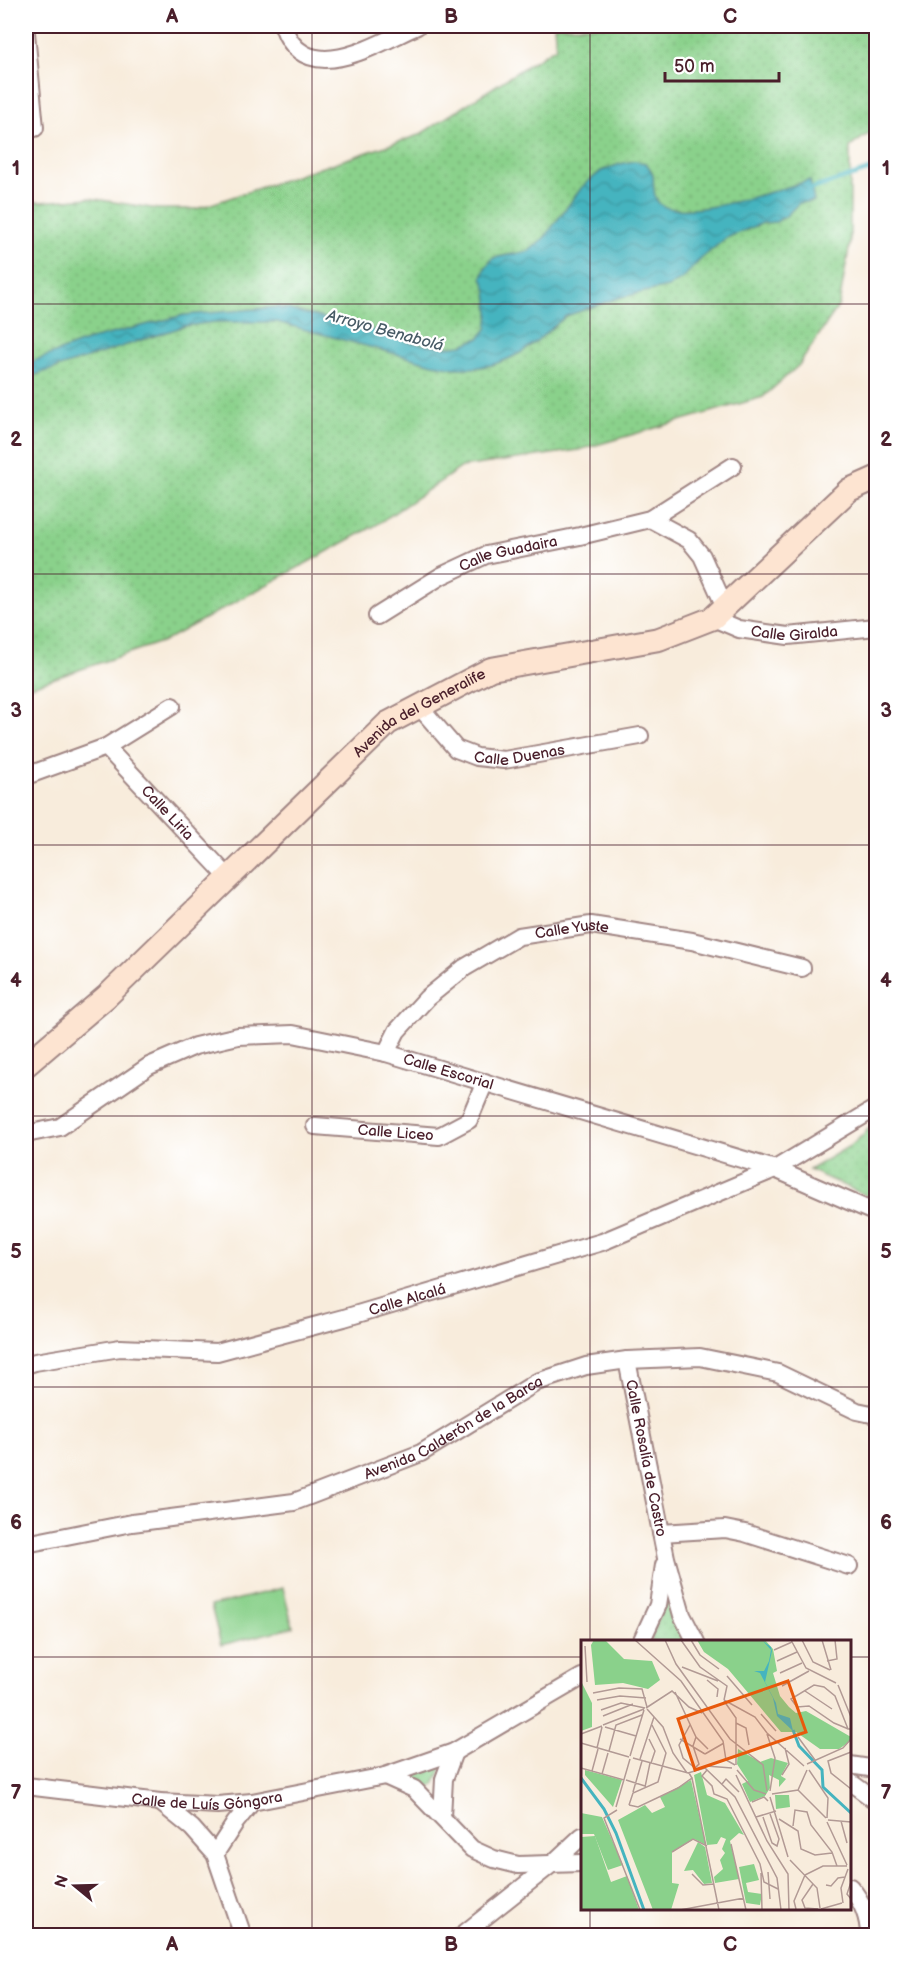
<svg xmlns="http://www.w3.org/2000/svg" width="902" height="1961" viewBox="0 0 902 1961" font-family="'Balsamiq Sans',sans-serif">
<style>
.grass{fill:url(#grass-dots);stroke:#6a785b;stroke-width:1.5}
.garden{fill:#8ad18b;stroke:#6a785b;stroke-width:1.5}
.water{fill:url(#water-waves);stroke:#486a75;stroke-width:1.5}
.lines{fill:none;stroke-linecap:round;stroke-linejoin:round}
.stream{stroke:#45b4bf;stroke-width:4.5}
.street-casing{stroke:#a18684;stroke-width:20}
.secondary-casing{stroke:#a18684;stroke-width:26}
.street{stroke:#fff;stroke-width:16}
.secondary{stroke:#fde4d1;stroke-width:22}
.grid{fill:none;stroke:#4a1f2b;stroke-width:1.5;stroke-opacity:0.55}
.labels{text-anchor:middle;dominant-baseline:central;stroke-width:4.5;stroke-linejoin:round;paint-order:stroke}
.street-label{font-size:15px;fill:#4a1f2b;stroke:#fff}
.water-label{font-size:16px;font-style:italic;fill:#485b66;stroke:#fff}
.inset-river{fill:none;stroke:#45b4bf;stroke-width:3}
.inset-road{fill:none;stroke:#b29a95;stroke-width:1.5}
.view{fill:#e8590c;fill-opacity:0.15;stroke:#e8590c;stroke-width:3}
.inset-edge{fill:none;stroke:#4a1f2b;stroke-width:3}
.neatline{fill:none;stroke:#4a1f2b;stroke-width:2}
.grid-label{font-size:20px;text-anchor:middle;font-weight:bold;fill:#4a1f2b}
</style>
<defs>
<pattern id="grass-dots" width="8" height="8" patternUnits="userSpaceOnUse" patternTransform="scale(1.5)"><rect width="8" height="8" fill="#8ad18b"/><path d="M2 2h.1M6 6h.1" fill="none" stroke="#79b378" stroke-width="1.8" stroke-linecap="round"/></pattern>
<pattern id="water-waves" width="16" height="10" patternUnits="userSpaceOnUse" patternTransform="scale(1.5)"><rect width="16" height="10" fill="#45b4bf"/><path d="M0 5q4-4 8 0t8 0" fill="none" stroke="#3c929b"/></pattern>
</defs>
<rect width="100%" height="100%" fill="#fff"/>
<filter id="ink" filterUnits="userSpaceOnUse"><feTurbulence type="fractalNoise" baseFrequency=".0167" numOctaves="2"/><feDisplacementMap in="SourceGraphic" scale="12" xChannelSelector="R" yChannelSelector="G"/><feConvolveMatrix kernelMatrix="1 2 1 2 8 2 1 2 1" color-interpolation-filters="sRGB"/></filter>
<filter id="wash" filterUnits="userSpaceOnUse"><feTurbulence type="fractalNoise" baseFrequency=".008" numOctaves="4" result="noise"/><feDisplacementMap in="SourceGraphic" scale="24" xChannelSelector="R" yChannelSelector="G"/><feGaussianBlur stdDeviation="1.35" result="paint"/><feColorMatrix in="noise" values="0 0 0 0 0 0 0 0 0 0 0 0 0 0 0 0 0 1.4 0 .05"/><feComposite in="paint" operator="in"/></filter>
<g filter="url(#wash)">
<rect width="100%" height="100%" fill="#f8ecdc"/>
<path class="grass" d="M554 26H876V128L850 147V243L839 305 799 365 763 397 579 450 462 467 376 525 164 641 26 688V201L40 202 89 198 158 209H196L419 135 556 47Z
M876 1122V1200L809 1170 853 1144Z
M668 1591 688 1641H652L651 1639Z
M443 1765 434 1785 427 1788 401 1777Z"/>
<path class="garden" d="M283 1588 293 1627 221 1645 211 1606Z"/>
<path class="water" d="M634 161 646 163C648 166 652 171 653 175 654 183 652 194 658 202 677 225 784 188 810 180L814 201 799 203 786 216 776 222 763 223 726 238 702 258 682 279 668 287 621 297 566 316 538 340 522 352 508 359 492 365 475 368H455L433 364 277 322H215L185 326 26 378V364L91 339 184 315 278 307 381 332 408 342 445 347 462 345 479 338 487 329 489 313 487 291 482 277 485 268 493 258 529 251 544 238 582 187 601 171 620 164Z"/>
<g class="lines">
<path class="stream" d="M808 190 876 168"/>
</g>
</g>
<g filter="url(#ink)">
<g class="lines">
<g class="street-casing">
<g id="street">
<path d="M283 26C305 90 376 44 417 26"/>
<path d="M26 33 35 128"/>
<path d="M650 519 689 540 702 556 725 607"/>
<path id="s1" d="M377 616 441 576 486 555 580 536 650 519 733 466"/>
<path id="s2" d="M713 618 739 629 788 636 876 627"/>
<path id="s3" d="M419 706 456 749 477 757 504 760 640 736"/>
<path id="s4" d="M106 747 228 877"/>
<path d="M26 776 106 747 172 706"/>
<path id="s5" d="M386 1053 397 1031 427 998 464 968 519 936 591 925 692 941 802 968"/>
<path id="s6" d="M315 1126 439 1136 469 1120 485 1082"/>
<path id="s7" d="M26 1134 60 1127 149 1066 195 1046 238 1036 293 1034 386 1053 775 1169 876 1213"/>
<path id="s8" d="M627 1360 666 1558 682 1615 696 1642"/>
<path id="s9" d="M26 1365 35 1362 120 1348 217 1352 344 1318 602 1242 775 1169 876 1108"/>
<path d="M661 1533 725 1529 745 1533 849 1566"/>
<path id="s10" d="M26 1544 132 1523 294 1502 421 1453 537 1382 586 1366 627 1360 700 1357 778 1373 857 1411 876 1415"/>
<path d="M641 1642 658 1605 664 1565"/>
<path d="M850 1765 876 1769"/>
<path d="M385 1776 414 1789 472 1849 494 1859 518 1865 582 1863"/>
<path d="M850 1782 876 1801"/>
<path id="s11" d="M26 1786 160 1802 218 1805 252 1802 385 1776 454 1752 582 1677"/>
<path d="M160 1802 192 1828 215 1854 243 1936"/>
<path d="M442 1817 444 1779 454 1752"/>
<path d="M215 1854 235 1823 252 1802"/>
<path d="M850 1887C862 1901 869 1917 869 1936"/>
<path d="M461 1936 553 1863 582 1836"/>
</g>
</g>
<g class="secondary-casing">
<g id="secondary">
<path id="s12" d="M26 1065 106 997 388 723 491 669 659 639 713 618 849 490 876 478"/>
</g>
</g>
<use href="#street" class="street"/>
<use href="#secondary" class="secondary"/>
</g>
</g>
<path class="grid" d="M312 26V1936M590 26V1642M26 304H876M26 574H876M26 845H876M26 1116H876M26 1387H876M26 1657H582M850 1657H876M590 1908V1936"/>
<g class="labels">
<g class="street-label">
<text stroke="none"><textPath href="#s1" startOffset="147">Calle Guadaira</textPath></text>
<text stroke="none"><textPath href="#s2" startOffset="84">Calle Giralda</textPath></text>
<text stroke="none"><textPath href="#s12" startOffset="530">Avenida del Generalife</textPath></text>
<text stroke="none"><textPath href="#s3" startOffset="122">Calle Duenas</textPath></text>
<text stroke="none"><textPath href="#s4" startOffset="90">Calle Liria</textPath></text>
<text stroke="none"><textPath href="#s5" startOffset="234">Calle Yuste</textPath></text>
<text stroke="none"><textPath href="#s7" startOffset="452">Calle Escorial</textPath></text>
<text stroke="none"><textPath href="#s6" startOffset="81">Calle Liceo</textPath></text>
<text stroke="none"><textPath href="#s9" startOffset="390">Calle Alcalá</textPath></text>
<text stroke="none"><textPath href="#s10" startOffset="448">Avenida Calderón de la Barca</textPath></text>
<text stroke="none"><textPath href="#s8" startOffset="100">Calle Rosalía de Castro</textPath></text>
<text stroke="none"><textPath href="#s11" startOffset="182">Calle de Luís Góngora</textPath></text>
</g>
<g class="water-label">
<text transform="translate(385 331) rotate(15)">Arroyo Benabolá</text>
</g>
</g>
<g transform="translate(581 1640)">
<rect width="270" height="270" fill="#f8ecdc"/>
<path d="M13 0H24L43 19 71 21 79 40 67 49 42 43 14 45 10 5ZM116 0H184L192 9 196 31 192 33 199 56 208 67 215 73 225 71 270 97 268 102 258 109H239L215 92H200L147 29 123 12ZM0 41 11 63V87L0 91ZM157 109 179 122 190 118 207 123 200 136 205 139 198 147V140L188 135 189 148 184 156 169 162 161 144 167 141 156 124ZM120 132 126 155 144 163 163 195 158 193 149 201 158 239 134 243 133 237 142 229 139 220 144 213 141 209 145 199 140 197 136 204 126 205 113 135ZM110 140 125 205 113 199 91 212V243L98 244 90 270H72L37 180 64 165 71 173 84 167 79 157ZM194 155H208L209 167 195 169ZM14 196 30 242 46 236 58 270H0V197ZM117 202 124 207 131 243 123 244 112 230 103 231ZM173 224 178 240 165 243 167 252 181 254 179 265 165 263 158 227Z" fill="#8ad18b"/>
<path d="M4 130 41 140 32 167 4 135ZM0 173 21 177 42 225 27 230 13 194H0Z" fill="#8ad18b"/>
<path d="M182 1 190 7 191 11 184 42 195 63 197 74 209 78 212 91 196 76 192 58 179 33 173 31H183L188 21 190 10Z" fill="#45b4bf"/>
<path class="inset-river" d="M212 90 218 106 241 130 242 147 270 173M0 138 23 169 35 193 63 270"/>
<path class="inset-road" d="M54 0 100 41 142 101 145 120 154 125M84 0 95 24 149 99 182 125 186 151M100 0 119 27 146 46 143 60M110 0 119 15 138 29M210 0 225 28 255 43M221 0 232 22 249 30M241 0 250 30M4 6 6 42M193 10 211 2M196 21 216 12M246 21 256 19 254 0M101 27 137 41M199 33 221 23M146 36 171 65M126 40 137 49 136 57M257 45 270 77M201 46 228 31M224 51 251 69M94 52 115 97 127 109M12 53 38 48 61 49 66 67M16 60 39 56 65 58M143 60 174 77 186 93 223 126M143 61 155 78V125M65 68 91 51 108 67 121 73M66 69 82 87 92 113 106 133M20 70 40 63 64 68M180 74 195 91M22 76 52 64M155 83 165 88 168 105M22 85 63 69M109 85 98 105 102 118 114 128 118 124 112 106 115 97M24 87 55 96M267 89 254 56 243 47 233 45 210 59 216 67 228 66 253 83 265 88 267 89H270M0 94 21 86M186 94 194 118 189 151M217 97 234 120M68 99 74 111 70 123M99 99 124 114M0 103 48 117M16 108 21 87M28 111 35 85 61 75M270 112 247 121 250 133 270 149M124 114 143 103M49 116 63 70M52 118 107 133 124 128M59 119 73 77M226 124 262 108 270 99M125 126 151 128M0 128 43 140M124 128 154 157 196 238 200 270M126 130 121 136 131 146 133 154 146 159 179 224 183 242 197 249M156 130 173 150 185 154M228 130 247 158 246 178M11 131 17 109M21 134 27 113M155 135 186 201 207 234 208 270M201 135 208 124 204 108M111 138 138 270M45 140 64 146M141 144 145 139 158 152M64 147 69 123M217 150 245 178M52 152 61 121M191 154 217 150 226 130M189 157 207 217M171 162 183 157 187 161M48 165 52 153 77 142 85 113 71 85M48 165 57 167 97 148 111 138 108 133M35 167 49 119M36 170 23 178 59 270M175 177 195 171M182 177 191 203 196 206 198 199 189 174M198 179 217 191 220 209 234 215 251 213M247 180 270 182M260 181 266 203M246 182 266 225M212 186 214 170 226 172 230 185 251 212 256 226M150 204 165 270M91 212 112 199 126 206M209 220 236 248 239 268M187 232 189 259M180 233 181 270M111 234 122 245 133 244M224 235 242 226H266M270 242 266 254 270 259M232 244 221 260 224 268 237 269M245 245 250 246 257 238 264 237M262 263 260 248 267 229M215 269 213 261 224 235M240 269 261 263M99 270 163 258"/>
<path class="view" d="M207 41 225 92 114 130 97 79Z"/>
<rect width="270" height="270" class="inset-edge"/>
</g>
<rect width="902" height="1961" fill="none" stroke="#fff" stroke-width="66"/>
<g transform="translate(75 1886) rotate(289)" stroke="#ffffff" stroke-width="4.5" paint-order="stroke">
<path d="M0-4.5L10 22L0 15L-10 22Z" fill="#4a1f2b"/>
<text y="-9" font-size="16" font-weight="bold" text-anchor="middle" fill="#4a1f2b">N</text>
</g>
<path d="M665 72v9h114v-9" fill="none" stroke="#4a1f2b" stroke-width="3"/>
<text x="674" y="72" font-size="18" fill="#4a1f2b" stroke="#ffffff" stroke-width="4.5" paint-order="stroke">50 m</text>
<rect x="33" y="33" width="836" height="1895" class="neatline"/>
<g class="grid-label">
<text x="172" y="23">A</text>
<text x="451" y="23">B</text>
<text x="730" y="23">C</text>
<text x="16" y="175">1</text>
<text x="886" y="175">1</text>
<text x="16" y="446">2</text>
<text x="886" y="446">2</text>
<text x="16" y="717">3</text>
<text x="886" y="717">3</text>
<text x="16" y="987">4</text>
<text x="886" y="987">4</text>
<text x="16" y="1258">5</text>
<text x="886" y="1258">5</text>
<text x="16" y="1529">6</text>
<text x="886" y="1529">6</text>
<text x="16" y="1799">7</text>
<text x="886" y="1799">7</text>
<text x="172" y="1951">A</text>
<text x="451" y="1951">B</text>
<text x="730" y="1951">C</text>
</g>
</svg>
